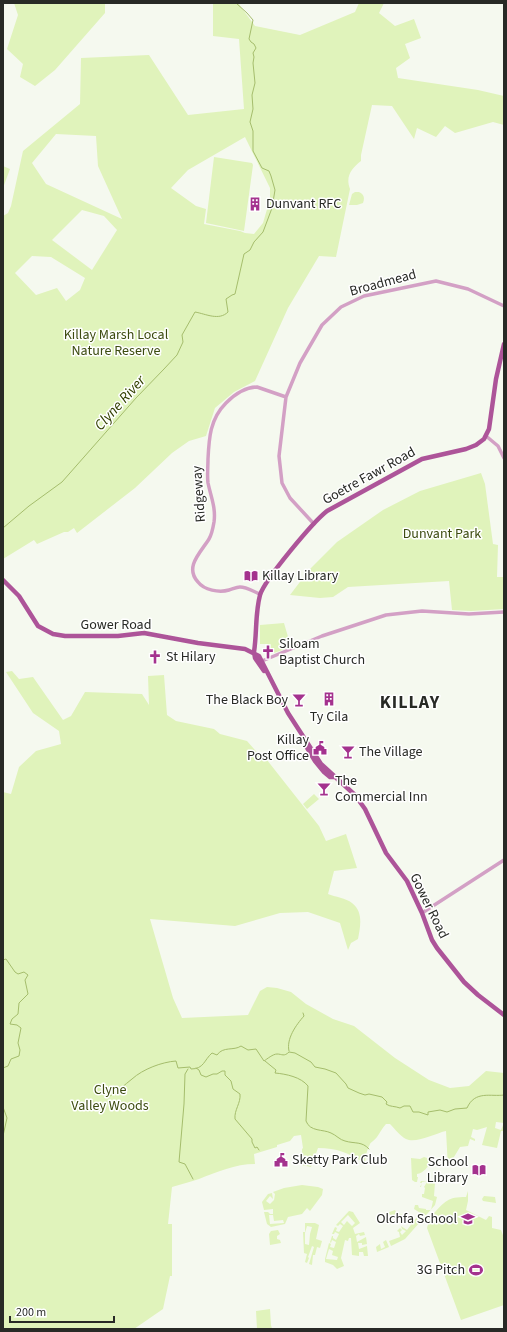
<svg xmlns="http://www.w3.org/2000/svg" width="507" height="1332" viewBox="0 0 507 1332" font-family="'Source Sans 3',sans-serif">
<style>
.green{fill:#e0f3bb;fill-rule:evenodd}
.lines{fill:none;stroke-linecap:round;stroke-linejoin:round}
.stream{stroke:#a5bd6c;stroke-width:1}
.minor{stroke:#d3a0c5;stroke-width:3.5}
.major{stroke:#ad5499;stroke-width:4.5}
.labels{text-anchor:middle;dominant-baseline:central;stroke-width:3;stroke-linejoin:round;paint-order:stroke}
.poi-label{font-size:14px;fill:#282a26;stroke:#fff;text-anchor:start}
.street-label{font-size:14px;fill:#282a26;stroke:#fff}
.park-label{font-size:14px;fill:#3c4b0f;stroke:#fff}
.water-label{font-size:15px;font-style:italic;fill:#324000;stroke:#fff}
.district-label{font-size:18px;font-weight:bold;letter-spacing:1px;fill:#282a26;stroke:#fff}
</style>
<rect width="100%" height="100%" fill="#f5f9ef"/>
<path class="green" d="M14 3H105V13L55 70 35 86 20 77 23 64 7 49 18 15Z
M213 3H238L255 26 300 35 355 12 359 3H384L379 13 395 26 414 19 421 38 405 44 410 58 396 68 398 78 478 90 504 96V125L493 122 455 133 445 126 436 137 417 128 414 139 392 106 372 105 361 155V161C352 168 345 176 350 189L336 257 319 256 288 308 255 381 234 392 215 408 206 436 189 441 172 453 135 488 77 533 74 528 68 532H64L37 544 34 540 3 559V216L8 213 11 206 23 151 80 104 81 58 149 55 188 115 244 109 239 39 213 36ZM56 134 96 136 98 166 122 219 46 184 32 163ZM245 137 270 188V199L263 223 254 234 245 233 240 231 204 224 206 209 196 206 171 188 188 170ZM82 210 104 216 117 230 92 270 52 240ZM32 256 51 257 85 278 80 290 66 301 57 288 36 295 15 273Z
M214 157 252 163 253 165 244 231 206 223Z
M3 166 10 169 3 188Z
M355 192H359C364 194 365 198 363 203L357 205H349L352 194Z
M481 473 485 484 493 544 498 545 497 577H504V609L471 611 452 610 449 581 348 587 333 597 320 598 290 595 309 570 337 542 383 510 420 491Z
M284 623 291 647 274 653 273 649 269 648 268 644H260V625Z
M12 671 19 679 33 677 63 720 71 716 85 692 142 694 149 705 148 676 164 675 167 715 176 721 214 729 220 734 247 741 261 757 267 760 319 826 326 841 346 834 357 868 334 871 328 894C335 897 346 898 352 903 364 912 360 928 358 939L351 943 348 950 340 923 308 912 280 913 235 926 150 919 173 998 182 1018 248 1015 260 991 267 987 277 988 291 992 306 1004 333 1019 354 1026 395 1058 429 1080 450 1088 469 1086 486 1071 504 1073V1123L496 1122 495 1128 501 1130 503 1125 504 1131H501L497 1148 482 1145 487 1127 477 1130 473 1129 471 1137 475 1139V1141L470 1139 468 1146 460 1147 448 1167 446 1131C436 1133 416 1144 406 1139 400 1136 395 1129 390 1124H386C382 1128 380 1133 377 1137 375 1140 371 1142 370 1144 367 1150 365 1156 365 1163 348 1153 337 1148 318 1148L311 1167 301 1165 302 1158V1149L303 1148 301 1135 294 1136 290 1141 277 1145V1147L254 1154 255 1164C235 1164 217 1172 199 1179 191 1182 181 1184 172 1187L168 1224H172V1276H170L163 1309 134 1329H3V792L11 794 19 767 36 751 61 744 59 731 33 713 6 672Z
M314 794 319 799 307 809 303 804Z
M424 1157 427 1158 430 1161C429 1167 423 1173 417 1174V1177H418L417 1182H415L412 1180 411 1158 420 1159Z
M421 1181 435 1183 434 1196 437 1197 435 1205 405 1239 391 1246 389 1241 400 1237 399 1232 397 1231 400 1228 402 1230 400 1232 402 1235 406 1231 402 1229 401 1226 407 1230 417 1217 422 1214 414 1209 415 1205H418L419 1208 426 1209V1210H431L433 1201 422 1197V1194H424L425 1188 424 1187 427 1182H422L421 1187H420L422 1183H420Z
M302 1185 318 1187 323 1189 322 1195 310 1211 307 1208 302 1214 288 1217 285 1224 271 1227 267 1224 264 1212H268L270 1214H273V1209L264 1210 262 1202 268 1194 272 1193 273 1199 270 1196 266 1201 270 1204 274 1200 275 1194 273 1192 284 1188ZM269 1215H273L274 1221 283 1220 284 1223 270 1224Z
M468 1191V1201L466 1210 486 1220 489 1216 492 1217V1228L501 1230 504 1238V1305L461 1320 427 1228 429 1221 434 1216 433 1214C446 1201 447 1197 466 1197Z
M484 1196 495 1197 496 1203 483 1201 482 1199Z
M395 1210 396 1212 403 1215 401 1217H398L400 1215 396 1213 393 1216 389 1214 387 1216 390 1218 387 1219V1221L384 1214Z
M349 1211 353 1212 360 1223 353 1228 355 1234 364 1232 365 1235 360 1236 359 1234 356 1236 357 1242 366 1237 367 1244 362 1245V1243H358L359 1249 367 1246 368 1256H364L363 1252H359V1256L352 1255 351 1238H349L348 1241 345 1240 341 1258 344 1266 337 1269 333 1265 325 1262V1259L329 1243 331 1244 330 1247 334 1248 336 1242 332 1240 331 1243 330 1242 332 1236H333V1238L336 1240 339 1234 335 1232 334 1234H332L335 1227 337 1228 336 1231 339 1232 343 1226 340 1224 338 1226 336 1225ZM348 1215 355 1223 352 1226 347 1221 344 1225 341 1222ZM329 1249 333 1251 332 1255 338 1257 337 1260 326 1259Z
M305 1223H315L319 1225 316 1239 322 1241 320 1248 317 1247 315 1255H313L312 1265 309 1264 314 1247 312 1246 308 1257 309 1258 307 1263 305 1262 307 1254 304 1253 303 1232H305ZM307 1226 312 1227 310 1234 309 1245 305 1244V1233Z
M278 1230 280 1234 277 1236V1239L280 1240 281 1243 270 1245 269 1234 271 1231Z
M386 1240 389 1247 377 1252 376 1247 380 1244 381 1249 385 1247 383 1242Z
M270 1309 271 1325 272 1329H257L256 1311Z"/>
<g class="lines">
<path class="stream" d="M3 528 29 506 62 482 136 398 164 369 177 355 183 342 182 335 195 312C206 314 219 321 228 312L226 299 232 295 235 294 244 254 250 250 254 242 263 232 272 208 275 190 271 176 269 171 262 168 253 151V131L250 122 253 109 252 95 255 83 253 63 254 57 253 53 256 48 254 44 251 42 249 39 253 20 247 13 236 3
M3 960 6 959 15 972 18 974 24 972 28 975 25 980 28 994 19 1003 18 1014 12 1019 10 1024 17 1025 21 1028 18 1043 20 1050 19 1056 11 1059 8 1066 3 1068
M289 1051C286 1039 296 1025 304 1016L303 1013
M265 1061 276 1070 275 1073C286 1074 301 1077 308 1086L306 1121C310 1132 323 1129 331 1133 336 1135 340 1140 345 1141 355 1144 362 1141 369 1149
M196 1068 199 1070 201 1075 206 1077 213 1074H217L222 1071H225V1075L231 1081 233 1089 240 1094C241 1103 234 1110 235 1119L252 1139V1142L255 1148 257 1147 259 1150
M188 1069 185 1074 184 1104 179 1162 185 1164 193 1179
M110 1096C119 1091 124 1085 132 1079 143 1069 162 1062 176 1061L178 1068 190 1067 191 1069C204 1069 204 1060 212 1053L217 1055C223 1046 234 1051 241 1046L248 1050 256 1049 264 1061C267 1059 273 1054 277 1054 282 1054 284 1057 289 1052L295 1053 311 1062 315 1067 325 1069 336 1073 346 1084 348 1088 359 1093 365 1095 369 1094 382 1097 387 1102 386 1104C390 1107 395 1106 400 1108L404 1106H410L413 1112H419L428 1115V1112L440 1110 447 1112 455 1109 467 1108C475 1090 491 1097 504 1095
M3 1107 7 1118 3 1136"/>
<path class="minor" d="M486 436 498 446 504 458
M314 524 290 498 282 483 279 456 286 397 300 363 322 325 341 307 364 296 436 281 468 289 504 306
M260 594C254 592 247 587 240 587 236 587 233 589 229 590 219 593 204 590 198 582 184 567 201 552 209 539 212 534 213 528 214 522 216 508 211 497 208 483 207 476 208 467 208 459 209 438 210 419 226 403 234 395 245 387 257 387L286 397
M262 661 322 636 386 615 422 611 469 614 504 612
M422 913 504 860"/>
<path class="major" d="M3 580 19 596 38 626 53 634 65 636H118L144 633 198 643 245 649 259 656 288 713 321 764 355 795 365 809 386 853 407 881 422 913 432 940 437 948 464 982 478 995 504 1015
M264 671 255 658 254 652C257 633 255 614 260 595 265 579 313 522 327 511L422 459 466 449 476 445 484 439 489 429 496 379 504 344
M306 746 315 761 324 772 330 777H335"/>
</g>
<defs>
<g id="building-bare" transform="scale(1.08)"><path d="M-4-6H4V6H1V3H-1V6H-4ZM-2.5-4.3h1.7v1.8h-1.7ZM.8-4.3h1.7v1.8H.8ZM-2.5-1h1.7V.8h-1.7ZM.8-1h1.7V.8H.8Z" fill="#a4328e" stroke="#fff" stroke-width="2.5" paint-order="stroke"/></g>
<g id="library-bare" transform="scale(1.08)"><path d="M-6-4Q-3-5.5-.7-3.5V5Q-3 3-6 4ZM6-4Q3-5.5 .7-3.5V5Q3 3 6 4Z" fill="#a4328e" stroke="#fff" stroke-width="2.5" paint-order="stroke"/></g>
<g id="church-bare" transform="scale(1.08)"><path d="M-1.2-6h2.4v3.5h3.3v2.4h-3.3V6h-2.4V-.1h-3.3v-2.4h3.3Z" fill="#a4328e" stroke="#fff" stroke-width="2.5" paint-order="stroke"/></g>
<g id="bar-bare" transform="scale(1.08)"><path d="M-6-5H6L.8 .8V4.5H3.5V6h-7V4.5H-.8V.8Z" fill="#a4328e" stroke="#fff" stroke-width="2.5" paint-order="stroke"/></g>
<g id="civic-bare" transform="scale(1.08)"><path d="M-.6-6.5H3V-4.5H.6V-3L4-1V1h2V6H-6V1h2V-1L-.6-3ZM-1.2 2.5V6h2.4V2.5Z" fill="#a4328e" stroke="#fff" stroke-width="2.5" paint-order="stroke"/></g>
<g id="school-bare" transform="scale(1.08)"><path d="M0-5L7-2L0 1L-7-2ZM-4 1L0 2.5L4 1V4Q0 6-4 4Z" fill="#a4328e" stroke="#fff" stroke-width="2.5" paint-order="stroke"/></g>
<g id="stadium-bare" transform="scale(1.08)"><path d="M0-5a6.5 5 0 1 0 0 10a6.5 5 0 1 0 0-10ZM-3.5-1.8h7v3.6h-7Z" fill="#a4328e" stroke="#fff" stroke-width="2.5" paint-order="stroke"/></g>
</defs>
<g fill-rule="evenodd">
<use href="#building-bare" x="255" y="204"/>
<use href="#library-bare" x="251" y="576"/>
<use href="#church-bare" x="268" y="652"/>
<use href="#church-bare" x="155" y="657"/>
<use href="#building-bare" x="329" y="699"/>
<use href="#bar-bare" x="299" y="700"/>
<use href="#civic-bare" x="320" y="748"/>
<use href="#bar-bare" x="348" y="752"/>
<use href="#bar-bare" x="324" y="789"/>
<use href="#civic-bare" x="281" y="1160"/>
<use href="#library-bare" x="479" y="1170"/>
<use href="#school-bare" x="468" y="1219"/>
<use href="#stadium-bare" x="476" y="1270"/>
</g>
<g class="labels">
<g class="poi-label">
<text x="266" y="204">Dunvant RFC</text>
<text x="262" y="576">Killay Library</text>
<text x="279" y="644">Siloam<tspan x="279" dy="16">Baptist Church</tspan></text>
<text x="166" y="657">St Hilary</text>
<text x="288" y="700" text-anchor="end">The Black Boy</text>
<text x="329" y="717" text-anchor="middle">Ty Cila</text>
<text x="309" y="740" text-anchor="end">Killay<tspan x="309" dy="16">Post Office</tspan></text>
<text x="359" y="752">The Village</text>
<text x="335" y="781">The<tspan x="335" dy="16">Commercial Inn</tspan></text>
<text x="292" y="1160">Sketty Park Club</text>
<text x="468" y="1162" text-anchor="end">School<tspan x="468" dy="16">Library</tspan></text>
<text x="457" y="1219" text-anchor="end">Olchfa School</text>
<text x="465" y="1270" text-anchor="end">3G Pitch</text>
</g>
<g class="street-label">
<text transform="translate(383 283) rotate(-15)">Broadmead</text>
<text transform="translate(369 476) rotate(-29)">Goetre Fawr Road</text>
<text transform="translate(199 494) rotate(-94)">Ridgeway</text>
<text x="116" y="625">Gower Road</text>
<text transform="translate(429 906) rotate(64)">Gower Road</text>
</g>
<g class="park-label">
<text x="116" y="335">Killay Marsh Local<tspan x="116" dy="16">Nature Reserve</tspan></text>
<text x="442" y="534">Dunvant Park</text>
<text x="110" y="1090">Clyne<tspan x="110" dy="16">Valley Woods</tspan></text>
</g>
<g class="water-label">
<text transform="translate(120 403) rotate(-48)">Clyne River</text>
</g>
<g class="district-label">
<text x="410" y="702">KILLAY</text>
</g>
</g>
<rect width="507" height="1332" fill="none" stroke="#282a26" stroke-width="8"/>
<path d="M10 1316v6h104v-6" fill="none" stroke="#282a26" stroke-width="2"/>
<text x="16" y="1316" font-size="12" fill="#282a26" stroke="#ffffff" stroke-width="3" paint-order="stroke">200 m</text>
</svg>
